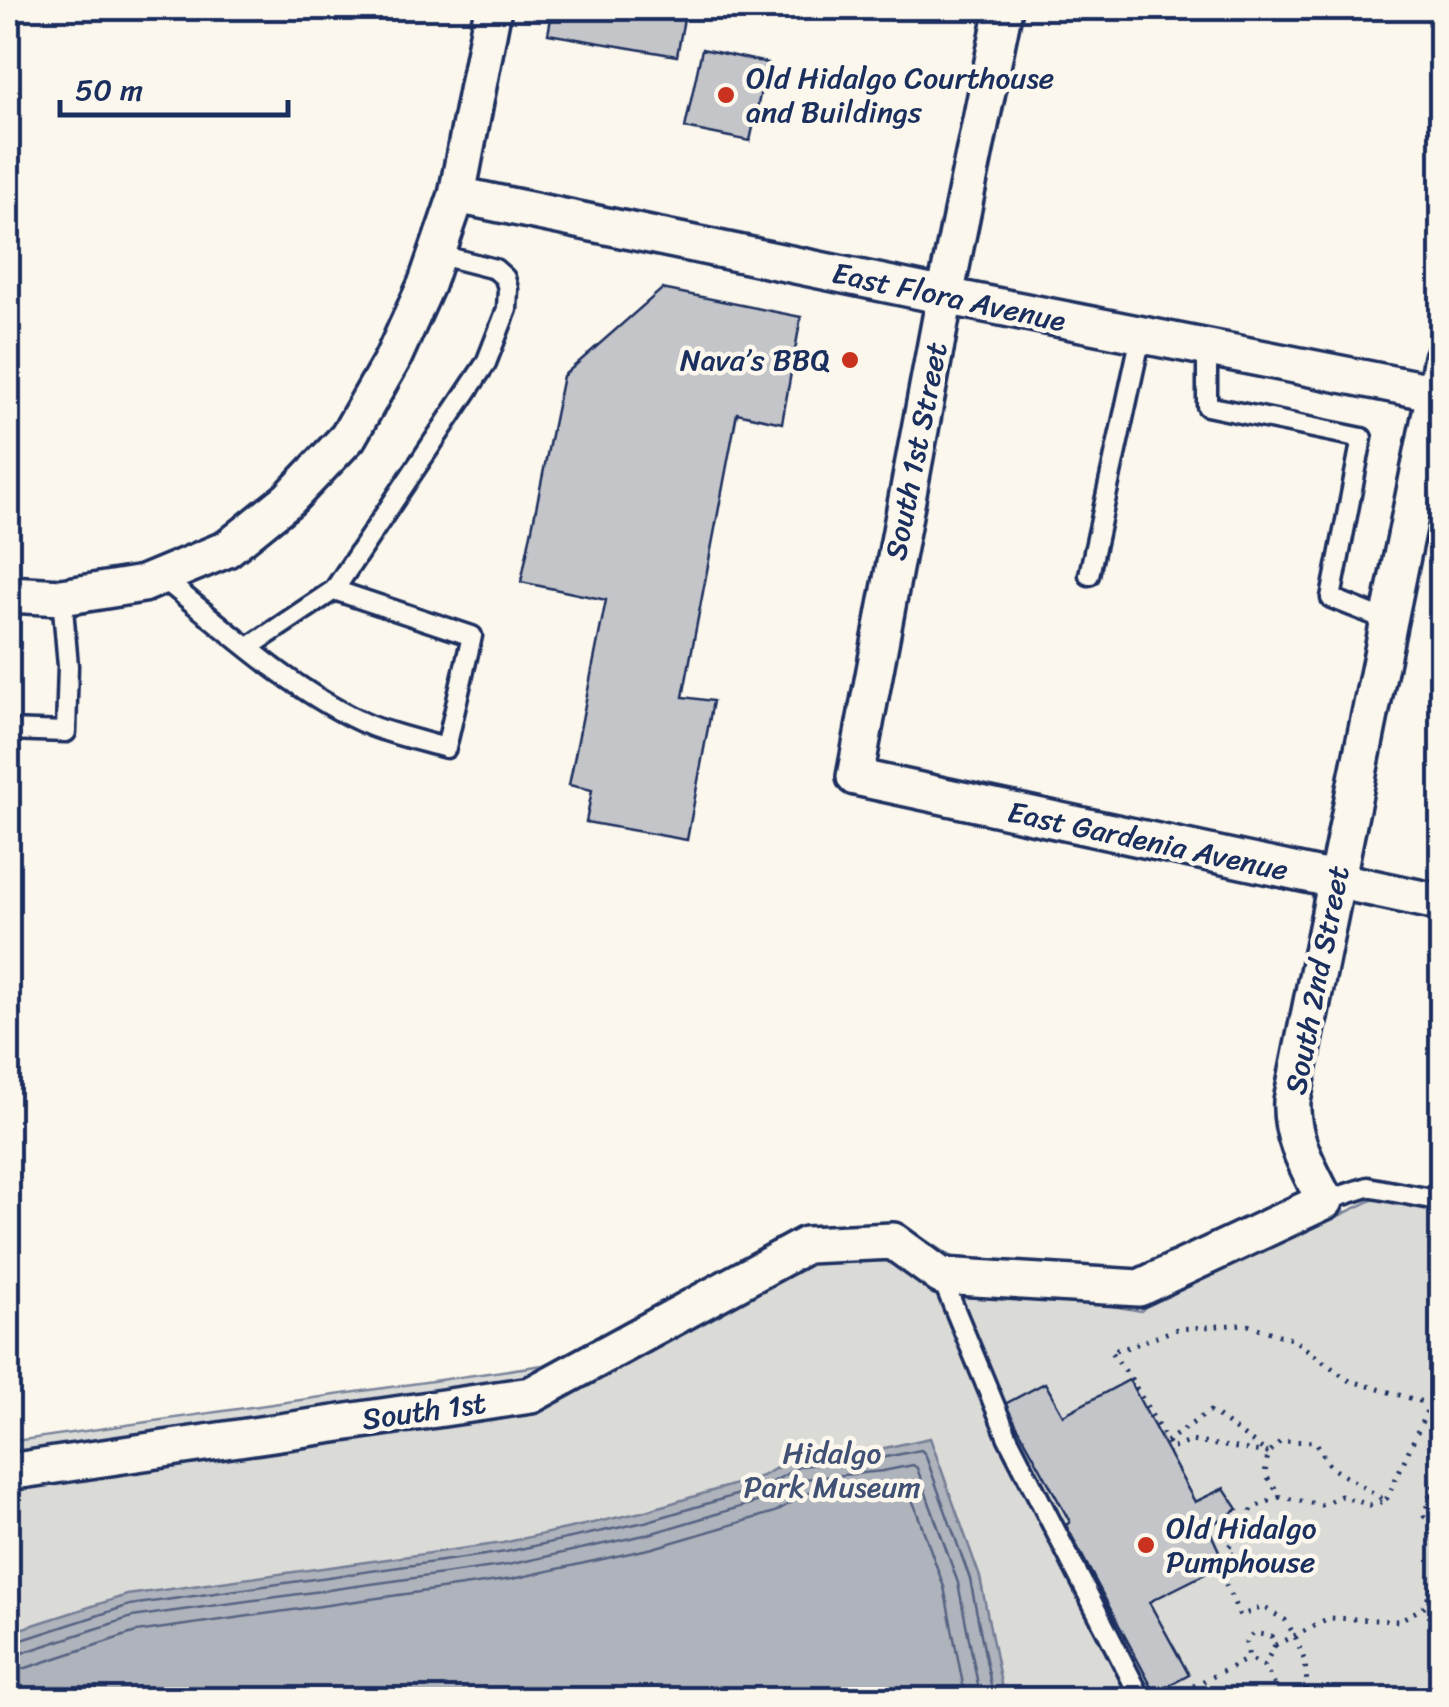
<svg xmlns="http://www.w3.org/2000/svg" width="1449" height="1707" viewBox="0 0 1449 1707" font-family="Sriracha,sans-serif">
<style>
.green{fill:#dadad7;stroke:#7a849a;stroke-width:2.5}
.water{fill:#afb3bb;stroke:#747e96;stroke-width:2.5}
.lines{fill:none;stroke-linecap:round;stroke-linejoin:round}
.shore{stroke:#566483;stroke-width:2.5}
.building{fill:#c3c5c9;stroke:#1b2f5e;stroke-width:2.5}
.service-casing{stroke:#1b2f5e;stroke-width:25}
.minor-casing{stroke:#1b2f5e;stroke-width:42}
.path{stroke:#1b2f5e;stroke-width:5;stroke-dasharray:2.5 8;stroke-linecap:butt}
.service{stroke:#fbf7ec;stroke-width:18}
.minor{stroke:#fbf7ec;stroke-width:35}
.poi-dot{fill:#c8321e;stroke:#fbf7ec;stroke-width:4}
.labels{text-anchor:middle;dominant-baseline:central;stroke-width:9;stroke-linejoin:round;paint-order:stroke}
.poi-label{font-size:30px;fill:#1b2f5e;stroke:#fbf7ec;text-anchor:start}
.street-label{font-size:30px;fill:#1b2f5e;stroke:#fbf7ec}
.park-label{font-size:30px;fill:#415176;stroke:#fbf7ec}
</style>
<rect width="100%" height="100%" fill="#fbf7ec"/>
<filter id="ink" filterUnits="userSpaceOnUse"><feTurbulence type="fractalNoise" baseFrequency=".01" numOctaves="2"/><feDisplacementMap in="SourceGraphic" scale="20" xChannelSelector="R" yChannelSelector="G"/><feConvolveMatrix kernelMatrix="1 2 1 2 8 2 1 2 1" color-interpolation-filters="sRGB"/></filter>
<g filter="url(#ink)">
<path class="green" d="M1374 1199H1384L1441 1211V1699H8V1442L557 1363 763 1249 795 1236 875 1230 914 1233 969 1268 1060 1297 1141 1311 1162 1291 1313 1228Z"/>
<path class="water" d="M930 1438 980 1577 1004 1699H8V1633L127 1595 503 1543 642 1512 762 1476 796 1457 880 1449Z"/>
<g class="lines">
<path class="shore" d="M8 1642 19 1641 130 1605 506 1552 645 1522 766 1486 800 1466 881 1458 921 1450 925 1454 970 1579 994 1700
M8 1655 22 1653 132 1617 508 1565 649 1534 770 1498 804 1479 883 1471 913 1465 917 1468 958 1583 981 1700
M8 1670 26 1668 136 1632 512 1579 653 1548 775 1512 808 1493 903 1482 907 1485 944 1587 966 1700"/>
</g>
<path class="building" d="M553 8H686L677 56 548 34Z
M702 49 767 63 750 141 685 128Z
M662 289 801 317 782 423 737 413 683 697 713 701 687 840 586 822 592 790 569 785 606 600 521 582 563 376Z
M1129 1380 1195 1502 1224 1488 1238 1509 1208 1527 1225 1564 1149 1602 1189 1675 1155 1693 1066 1525 1070 1522 1005 1404 1045 1383 1063 1415Z"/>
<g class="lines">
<g class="service-casing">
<path id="service" d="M1207 349V406L1362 438 1331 598 1389 621
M1089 575 1141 336
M161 577C224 627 296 695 371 726 395 735 421 741 446 748L472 636 334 590 249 647
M334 590 486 363 507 309 508 289 505 278 495 269 436 254
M8 730 66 732 68 666 62 597
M1325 1201 1368 1187 1442 1201
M941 1276 1008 1438 1142 1700"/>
</g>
<g class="minor-casing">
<path id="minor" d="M1004 8 945 296 855 777 1442 903
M457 195 945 296 1442 394
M8 594 62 597 143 584 227 549 289 499 348 437 392 360 426 285 457 195 493 8
M8 1472 531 1395 806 1245 893 1241 941 1276 1139 1288 1325 1201C1309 1169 1290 1138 1292 1101L1442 358"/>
</g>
<path class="path" d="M1166 1442 1210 1411 1265 1451
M1268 1453 1191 1441 1171 1449 1130 1377 1110 1351 1129 1347 1177 1329 1245 1324 1294 1340 1348 1380 1430 1404
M1442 1455 1424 1516 1442 1530
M1280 1497 1252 1508 1245 1531 1228 1547 1238 1564 1222 1577 1240 1616 1263 1607 1285 1620 1295 1636 1305 1662 1307 1684 1302 1700
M1382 1502 1370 1505 1341 1496 1321 1505 1281 1497 1265 1474 1268 1453 1281 1441 1316 1442 1330 1467 1380 1497 1382 1502 1387 1498 1430 1404 1442 1408
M1275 1645 1331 1618 1398 1621 1423 1608 1442 1565
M1264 1666 1275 1645 1271 1636 1253 1633 1246 1642 1249 1658 1264 1666 1283 1700
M1165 1700 1248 1659"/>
<use href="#service" class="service"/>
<use href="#minor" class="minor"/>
</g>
</g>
<g class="poi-dot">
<circle cx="726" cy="95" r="10"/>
<circle cx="850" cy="360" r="10"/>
<circle cx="1146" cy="1545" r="10"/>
</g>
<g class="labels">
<g class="poi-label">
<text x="746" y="78">Old Hidalgo Courthouse<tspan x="746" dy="34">and Buildings</tspan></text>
<text x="830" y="360" text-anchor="end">Nava’s BBQ</text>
<text x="1166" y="1528">Old Hidalgo<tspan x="1166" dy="34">Pumphouse</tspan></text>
</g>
<g class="street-label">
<text transform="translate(949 297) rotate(12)">East Flora Avenue</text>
<text transform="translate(916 451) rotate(-79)">South 1st Street</text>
<text transform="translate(1148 841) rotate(12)">East Gardenia Avenue</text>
<text transform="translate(1317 980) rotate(-79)">South 2nd Street</text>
<text transform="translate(424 1411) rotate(-8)">South 1st</text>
</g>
<g class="park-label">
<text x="832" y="1453">Hidalgo<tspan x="832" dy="34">Park Museum</tspan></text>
</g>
</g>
<rect width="1449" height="1707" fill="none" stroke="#fbf7ec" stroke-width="40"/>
<rect x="20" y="20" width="1409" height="1667" fill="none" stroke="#1b2f5e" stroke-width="4" filter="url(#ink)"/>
<path d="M60 100v15h228v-15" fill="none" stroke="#1b2f5e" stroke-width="5"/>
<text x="75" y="100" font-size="30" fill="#1b2f5e" stroke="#fbf7ec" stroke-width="8" paint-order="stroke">50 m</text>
</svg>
